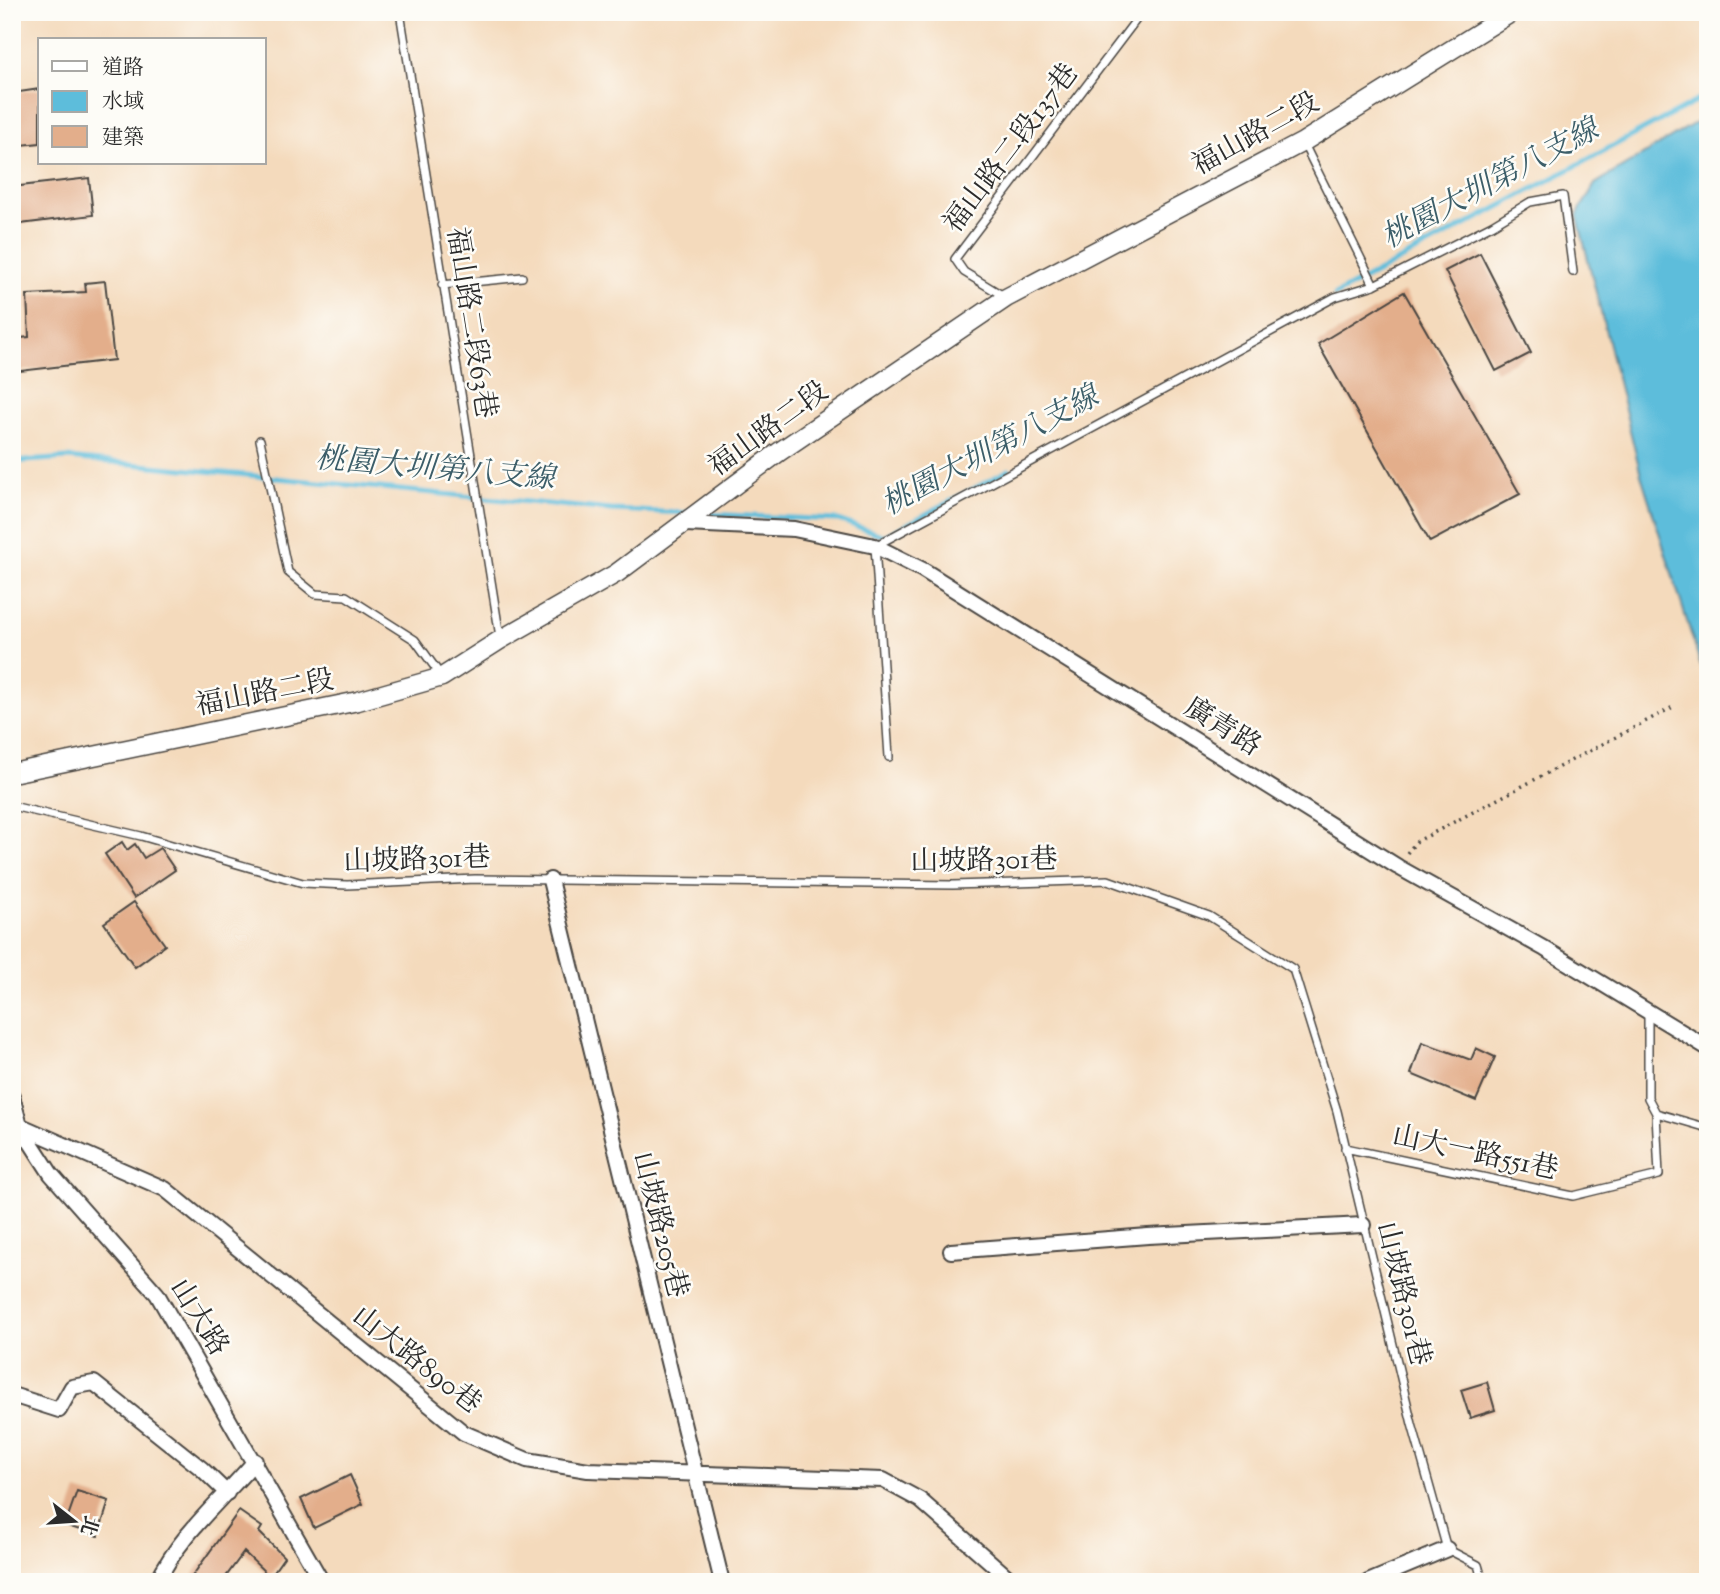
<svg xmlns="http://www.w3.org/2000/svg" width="1720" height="1594" viewBox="0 0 1720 1594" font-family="'Sorts Mill Goudy','Noto Serif TC',serif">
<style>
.water{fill:#5dbddb;stroke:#447483;stroke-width:2}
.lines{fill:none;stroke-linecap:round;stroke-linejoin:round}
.stream{stroke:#5dbddb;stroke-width:5}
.building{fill:#e3ae8b}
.service-casing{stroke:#494541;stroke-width:10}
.minor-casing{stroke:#494541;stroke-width:18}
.tertiary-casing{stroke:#494541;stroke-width:21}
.path{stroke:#494541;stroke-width:3.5;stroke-dasharray:2 5;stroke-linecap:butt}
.service{stroke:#fff;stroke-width:7}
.minor{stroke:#fff;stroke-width:14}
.tertiary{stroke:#fff;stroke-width:18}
.labels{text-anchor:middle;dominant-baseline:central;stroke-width:5;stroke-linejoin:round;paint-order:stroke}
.street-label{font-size:28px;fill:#2b2b2b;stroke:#fdfcf7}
.water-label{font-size:30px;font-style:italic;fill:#3c5e69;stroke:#fdfcf7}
</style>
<rect width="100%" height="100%" fill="#fdfcf7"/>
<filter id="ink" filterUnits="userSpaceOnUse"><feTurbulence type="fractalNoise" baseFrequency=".0143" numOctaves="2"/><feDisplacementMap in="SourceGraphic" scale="14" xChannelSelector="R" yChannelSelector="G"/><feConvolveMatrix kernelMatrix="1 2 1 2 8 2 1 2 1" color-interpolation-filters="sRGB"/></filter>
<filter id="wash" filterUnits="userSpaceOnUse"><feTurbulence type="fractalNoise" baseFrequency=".00686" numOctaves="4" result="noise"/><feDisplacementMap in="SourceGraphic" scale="28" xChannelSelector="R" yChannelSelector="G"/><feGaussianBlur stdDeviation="1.57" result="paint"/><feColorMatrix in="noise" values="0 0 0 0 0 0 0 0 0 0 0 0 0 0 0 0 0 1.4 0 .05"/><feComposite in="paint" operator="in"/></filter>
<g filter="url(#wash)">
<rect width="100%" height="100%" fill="#f4dabc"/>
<path class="water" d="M1708 115V688L1641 475 1577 215 1595 184Z"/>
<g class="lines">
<path class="stream" d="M1335 295 1708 95
M12 462 68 458 611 510 689 513
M706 514 838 520 885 536 1009 470"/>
</g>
<g id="blocks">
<path class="building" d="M40 89V143L12 146V93Z
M89 178 93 215 12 225V187Z
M1480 253 1531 353 1496 371 1445 271Z
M105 281 114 360 12 372V339L29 337 27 295 86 292 85 283Z
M1404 292 1520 494 1430 542 1318 344Z
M122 842 127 850 135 844 144 858 160 848 175 870 134 898 105 854Z
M134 902 165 945 135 967 104 923Z
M1422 1042 1471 1060 1476 1048 1495 1057 1476 1101 1411 1074Z
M1487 1382 1495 1410 1470 1418 1461 1390Z
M350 1475 363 1504 314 1528 301 1499Z
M77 1491 109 1501 98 1536 65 1525Z
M239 1511 262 1527 259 1532 284 1557 270 1577 244 1552 222 1582H188Z"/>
</g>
</g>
<g filter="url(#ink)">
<use href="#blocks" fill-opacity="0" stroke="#494541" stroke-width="2"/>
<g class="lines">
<g class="service-casing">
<path id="service" d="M400 12 500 637
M1303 142 1374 285
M442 285 522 277
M1005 297 964 272 955 259 1142 12
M260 440 288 572 315 594 346 596 415 640 442 677
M889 757 875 546 1335 297 1374 285 1492 225 1530 202 1563 196 1573 272
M12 806 141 836 303 883 347 885 475 879 953 885 1108 880 1209 916 1293 969 1337 1111 1412 1424 1447 1549 1478 1565 1483 1582
M1656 1113 1708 1128
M1345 1148 1573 1196 1659 1175 1656 1113 1648 1098V1012"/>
</g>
<g class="minor-casing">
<path id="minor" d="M686 524 794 529 875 546 923 570 1398 867 1545 949 1708 1048
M550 880 722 1582
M12 1096 20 1126 51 1174 157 1294 322 1582
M12 1122 165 1189 464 1433 527 1460 588 1470 883 1480 920 1500 1013 1582
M951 1251 1148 1236 1363 1225
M12 1395 59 1410 72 1387 94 1383 202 1469 227 1493
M157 1582C180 1534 221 1501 255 1461
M1368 1582 1447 1549"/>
</g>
<g class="tertiary-casing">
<path id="tertiary" d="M12 773 358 701 442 677 500 640 617 573 779 452 1006 298 1303 142 1512 12"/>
</g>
<path class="path" d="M1407 853 1416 842 1675 706"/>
<use href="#service" class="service"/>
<use href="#minor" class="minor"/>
<use href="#tertiary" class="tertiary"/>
</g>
</g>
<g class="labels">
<g class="street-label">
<text transform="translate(1256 135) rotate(-29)">福山路二段</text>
<text transform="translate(1012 149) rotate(-53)">福山路二段137巷</text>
<text transform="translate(470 323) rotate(81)">福山路二段63巷</text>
<text transform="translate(769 430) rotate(-36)">福山路二段</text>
<text transform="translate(265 694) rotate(-11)">福山路二段</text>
<text transform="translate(1222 728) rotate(32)">廣青路</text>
<text transform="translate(417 861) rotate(-2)">山坡路301巷</text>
<text transform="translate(984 862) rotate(-1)">山坡路301巷</text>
<text transform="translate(1475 1154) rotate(12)">山大一路551巷</text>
<text transform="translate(659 1225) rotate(76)">山坡路205巷</text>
<text transform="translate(1402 1294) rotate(76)">山坡路301巷</text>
<text transform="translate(198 1318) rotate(58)">山大路</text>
<text transform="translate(416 1361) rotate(38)">山大路890巷</text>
</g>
<g class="water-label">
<text transform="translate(1491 185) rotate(-28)">桃園大圳第八支線</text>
<text transform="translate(991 452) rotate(-28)">桃園大圳第八支線</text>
<text transform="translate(435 470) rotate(5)">桃園大圳第八支線</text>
</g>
</g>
<rect width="1720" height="1594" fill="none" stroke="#fdfcf7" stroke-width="42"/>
<rect x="38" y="38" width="228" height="126" fill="#fdfcf7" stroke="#a9a8a5" stroke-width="2"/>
<rect x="52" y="61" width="35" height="10" fill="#ffffff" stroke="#a9a8a5" stroke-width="2"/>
<text x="102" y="74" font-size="21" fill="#2b2b2b">道路</text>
<rect x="52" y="91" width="35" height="21" fill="#5dbddb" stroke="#a9a8a5" stroke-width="2"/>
<text x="102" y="108" font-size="21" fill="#2b2b2b">水域</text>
<rect x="52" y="126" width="35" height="21" fill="#e3ae8b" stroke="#a9a8a5" stroke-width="2"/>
<text x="102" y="144" font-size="21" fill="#2b2b2b">建築</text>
<g transform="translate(74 1521) rotate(107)" stroke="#fdfcf7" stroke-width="5" paint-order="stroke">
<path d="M0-5L12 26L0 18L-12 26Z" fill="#2b2b2b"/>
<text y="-10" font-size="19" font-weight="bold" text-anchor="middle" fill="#2b2b2b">北</text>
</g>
</svg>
